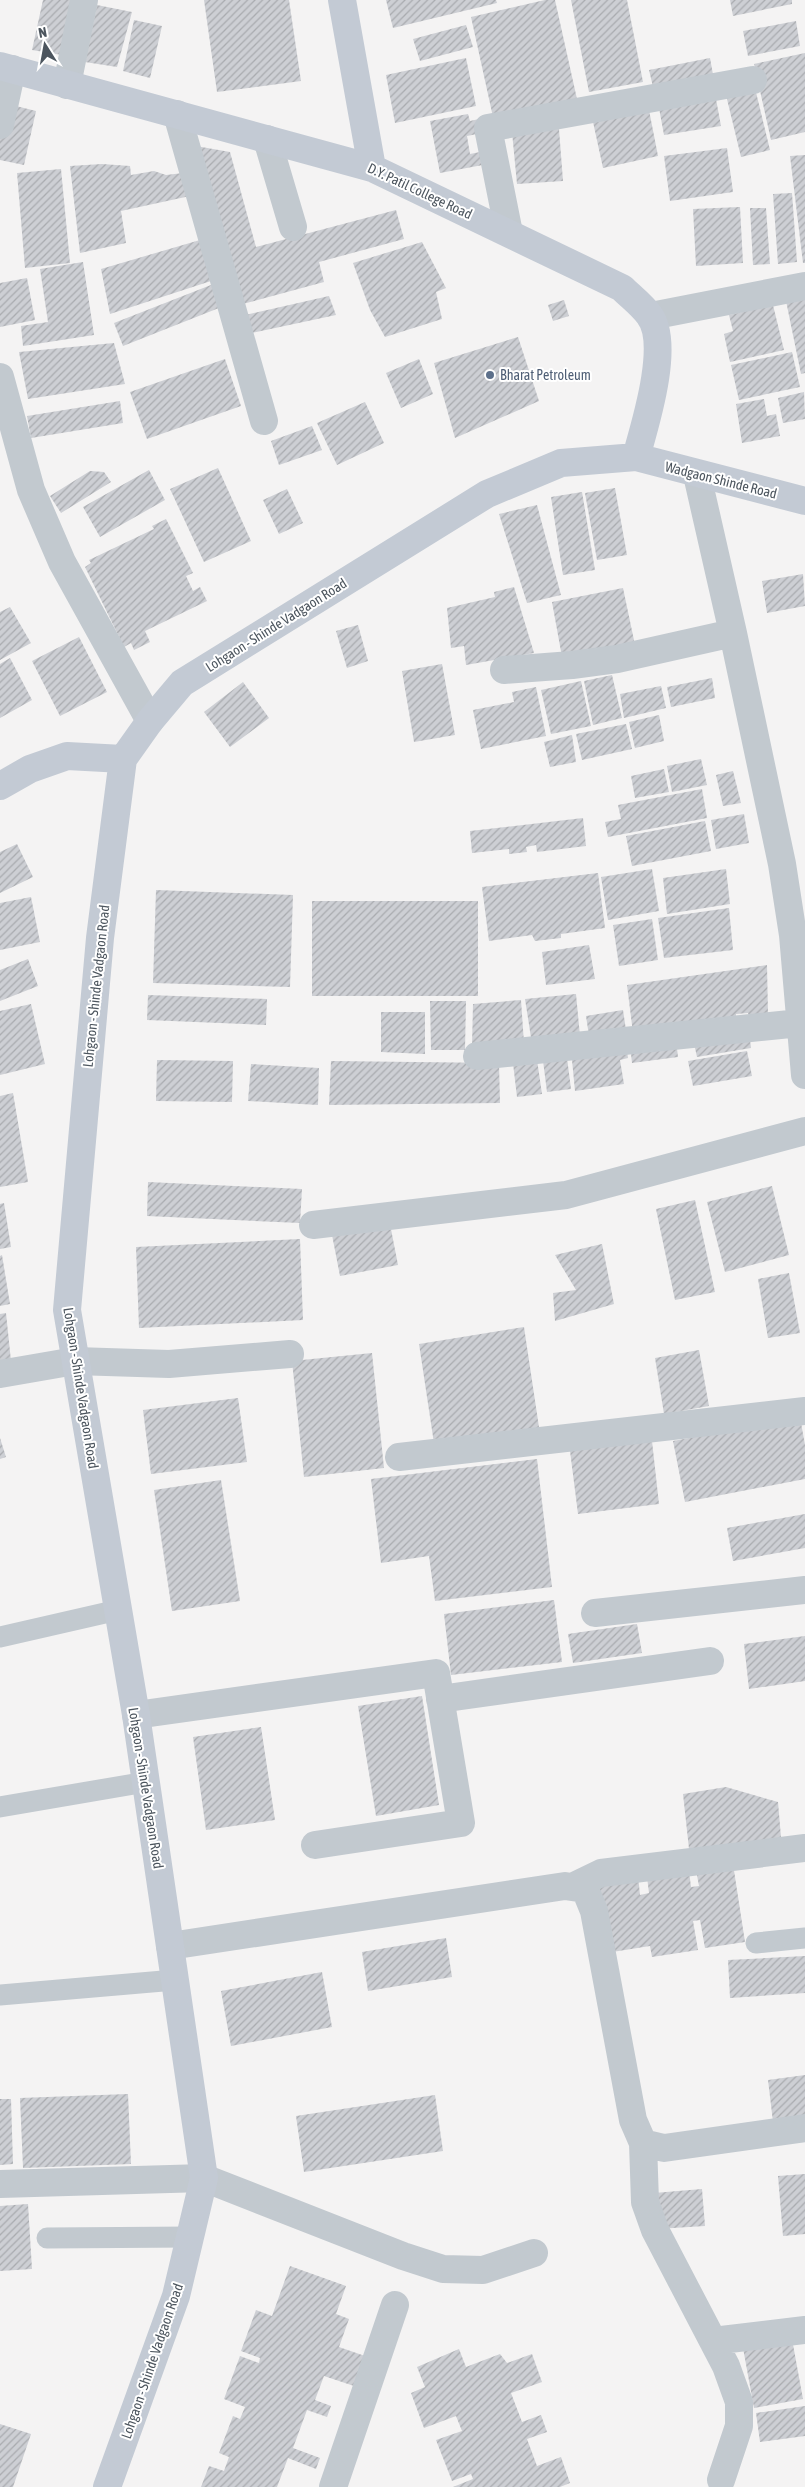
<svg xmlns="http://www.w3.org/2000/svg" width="805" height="2487" viewBox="0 0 805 2487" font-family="'Asap Condensed',sans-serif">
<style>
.building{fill:url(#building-hatch)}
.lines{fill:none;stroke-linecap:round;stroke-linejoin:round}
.lane{stroke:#c2c9cf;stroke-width:21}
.street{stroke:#c2c9cf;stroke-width:28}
.secondary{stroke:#c3cad4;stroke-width:28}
.service-dot{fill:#5c6f8a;stroke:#fff;stroke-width:2}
.labels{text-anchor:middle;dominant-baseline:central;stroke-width:4;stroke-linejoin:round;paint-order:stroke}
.street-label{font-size:14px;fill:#4c555e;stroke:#fff}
.service-label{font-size:14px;fill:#4e5e75;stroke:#fff;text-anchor:start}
</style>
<defs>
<pattern id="building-hatch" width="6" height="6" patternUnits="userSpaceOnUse" patternTransform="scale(1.25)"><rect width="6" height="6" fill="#cdcfd4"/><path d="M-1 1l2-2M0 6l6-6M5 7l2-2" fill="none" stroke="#a9abaf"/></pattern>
</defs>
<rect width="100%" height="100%" fill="#f4f3f3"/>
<path class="building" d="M43 0H75L62 55 32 50Z
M204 0H289L301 81 217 92Z
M386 0H496L497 3 393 28Z
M545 0H555L577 99 493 117 471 17Z
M571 0H627L643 82 589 92Z
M730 0H792V4L733 16Z
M97 5 132 12 117 67 85 62Z
M134 20 162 26 150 78 123 71Z
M796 21 800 46 748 56 743 31Z
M466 25 473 47 420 61 413 39Z
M805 53V132L771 140 754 64Z
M466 58 476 106 395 123 386 75Z
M710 58 714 80 654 91 649 70Z
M755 88 770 150 741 157 726 95Z
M716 99 721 126 664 135 659 108Z
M8 104 36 111 24 165 0 160V138Z
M649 110 658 156 603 168 593 122Z
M468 114 470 121 479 119 482 133 467 136 470 154 485 151 488 164 440 173 430 121Z
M559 129 563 181 517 184 512 132Z
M196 146 230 152 256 247 396 210 404 239 319 262 324 282 239 305Z
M727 148 733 192 670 201 664 156Z
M805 155V263H803L790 156Z
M102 164 130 166 131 175 154 171 166 175 183 173 190 196 121 211 126 243 80 253 70 166Z
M61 169 70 263 25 268 17 173Z
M792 193 797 262 778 264 773 194Z
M740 207 743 263 696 266 693 209Z
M750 208H766L770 264 753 265Z
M200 240 211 281 110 314 101 269Z
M422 242 446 288 436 292 442 319 385 337 370 310 353 263Z
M83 262 94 335 23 346 21 326 48 322 40 269Z
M27 278 35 320 0 327V283Z
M216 283 224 306 123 346 114 323Z
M329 296 336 315 247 334 241 316Z
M805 297V373L801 374 786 301Z
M564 300 569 316 553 321 548 305Z
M773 305 784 350 730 362 724 334 733 331 729 315Z
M518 337 539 401 455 438 434 363Z
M114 343 125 384 28 399 19 352Z
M792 352 800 387 739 400 731 365Z
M225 359 241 406 147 439 130 392Z
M419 359 433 394 401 408 386 373Z
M804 392 805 419 783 423 778 398Z
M764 399 767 416 776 414 780 436 742 443 736 404Z
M120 401 123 423 31 438 27 416Z
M365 402 384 443 337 465 317 423Z
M312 426 322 450 279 465 271 441Z
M218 468 251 541 204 562 170 489Z
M149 470 165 500 100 537 83 507Z
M90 471 104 472 111 482 61 513 50 496Z
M615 488 627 555 597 560 585 493Z
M287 489 303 523 279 534 263 500Z
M582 492 595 570 563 575 551 497Z
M537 505 561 595 527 603 499 514Z
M166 519 193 573 186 576 193 591 200 587 207 601 145 631 150 642 134 650 131 643 124 647 85 567 91 563 89 560 154 529 152 526Z
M803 574 805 606 767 613 762 581Z
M514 587 534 653 466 665 464 646 451 648 447 608 495 597 494 592Z
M623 588 635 645 562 657 552 602Z
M10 607 31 643 0 660V612Z
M358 625 368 661 347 668 336 631Z
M79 637 107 692 60 716 32 661Z
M10 658 32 700 0 718V664Z
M442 664 455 735 414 742 402 671Z
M612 675 622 718 593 725 584 681Z
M712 678 715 698 671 707 667 687Z
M581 681 591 726 551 734 541 690Z
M243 682 269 718 230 747 204 712Z
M661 686 666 708 624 718 620 694Z
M536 687 546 736 481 749 473 710 514 702 512 692Z
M659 715 664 741 635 748 629 722Z
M626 724 632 749 582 760 576 734Z
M572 735 576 762 550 767 544 742Z
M701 759 707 785 672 792 667 766Z
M664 769 669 792 635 798 631 776Z
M733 771 741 803 723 806 716 775Z
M702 789 707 818 608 837 605 822 621 819 618 805Z
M744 814 749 843 716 849 711 820Z
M583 818 586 846 537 852 536 845 526 847 527 852 509 854V849L472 853 470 831Z
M705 821 711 851 632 866 626 836Z
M17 844 33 877 0 893V852Z
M652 869 659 911 608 920 601 877Z
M726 869 730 904 667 914 663 878Z
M598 873 605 928 561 934V938L535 941 532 935 489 941 482 887Z
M156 890 293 895 290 987 153 983Z
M31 897 40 942 0 950V903Z
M312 901H478V996H312Z
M729 908 733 950 664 958 658 918Z
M652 919 658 960 619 966 613 925Z
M589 945 595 979 546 985 542 952Z
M28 959 38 986 0 1001V970Z
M767 965 768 1014 749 1017 748 1013 736 1014V1019L633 1033 627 985Z
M576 994 580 1036 532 1044 525 999Z
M148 995 267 999 266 1025 147 1020Z
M521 1000 524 1043 472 1046 473 1004Z
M430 1001H466L465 1050H431Z
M31 1004 45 1064 0 1075V1011Z
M623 1010 626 1030 589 1036 586 1016Z
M381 1012H425V1054L381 1052Z
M749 1031 751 1048 697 1057 693 1039Z
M676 1040 678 1057 632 1063 630 1045Z
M626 1044 628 1058 620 1060 624 1084 575 1091 571 1050Z
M566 1050 571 1089 547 1092 542 1053Z
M747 1051 752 1076 693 1086 688 1061Z
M536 1053 542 1094 517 1097 512 1055Z
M157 1060 233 1061 232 1102 156 1101Z
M331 1061 499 1063 500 1103 329 1105Z
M251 1064 319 1068 318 1105 248 1101Z
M13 1093 28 1182 0 1187V1096Z
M148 1182 302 1189 300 1223 147 1216Z
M772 1186 789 1255 725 1272 707 1202Z
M695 1200 715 1292 675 1300 656 1209Z
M4 1203 11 1247 0 1249V1204Z
M390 1224 398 1265 340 1276 332 1235Z
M300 1239 303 1320 139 1328 136 1247Z
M602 1244 614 1304 555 1321 553 1293 576 1290 555 1255Z
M2 1255 10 1304 0 1306V1256Z
M789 1273 800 1333 768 1338 758 1279Z
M6 1313 11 1361 0 1363V1314Z
M524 1327 540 1434 435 1450 419 1344Z
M699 1350 709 1406 664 1414 655 1358Z
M372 1353 384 1468 304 1477 292 1361Z
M238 1398 247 1462 151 1474 143 1410Z
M800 1417 805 1445V1479L685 1502 673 1441Z
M0 1438 6 1457 0 1459Z
M652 1441 659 1504 578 1514 570 1451Z
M537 1459 552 1587 435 1601 429 1556 381 1563 371 1479Z
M221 1480 240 1601 172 1611 154 1490Z
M805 1514V1548L733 1561 727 1528Z
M554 1600 562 1662 451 1675 444 1614Z
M637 1624 642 1653 573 1663 568 1634Z
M805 1636V1681L749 1689 744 1644Z
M422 1696 439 1805 376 1816 358 1706Z
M261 1727 275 1820 206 1830 193 1737Z
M726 1787 778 1802 782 1849 690 1858 683 1794Z
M733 1864 745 1942 705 1948 700 1920 693 1921 698 1950 652 1957 650 1946 606 1953 595 1882 638 1875 640 1895 649 1893 647 1877 689 1871 691 1887 699 1886 696 1870Z
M446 1938 452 1977 368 1991 362 1952Z
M805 1956V1993L730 1998 728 1960Z
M322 1972 332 2027 231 2046 221 1991Z
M805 2075V2118L773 2122 768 2080Z
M128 2094 131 2164 23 2168 20 2098Z
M435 2095 443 2151 304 2172 296 2116Z
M0 2099H11L13 2164 0 2165Z
M805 2174V2234L783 2236 778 2176Z
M702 2189 705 2226 657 2229 654 2193Z
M28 2204 32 2269 0 2271V2206Z
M290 2266 346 2286 336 2314 349 2319 339 2347 365 2356 354 2386 324 2376 315 2400 331 2406 327 2417 307 2410 293 2448 320 2458 316 2469 288 2458 277 2487H201L209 2466 224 2471 229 2457 219 2453 233 2416 240 2419 245 2407 224 2399 240 2356 259 2363 260 2358 241 2351 256 2310 272 2316Z
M792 2339 803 2399 754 2408 743 2348Z
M459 2349 466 2367 500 2354 507 2363 532 2354 542 2382 511 2393 522 2422 541 2415 547 2432 527 2439 537 2466 561 2457 570 2483 560 2487H453L473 2479 471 2474 452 2481 436 2440 462 2431 456 2416 424 2428 411 2393 425 2387 417 2367Z
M805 2406V2436L760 2442 756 2413Z
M0 2424 31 2434 13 2487H0Z"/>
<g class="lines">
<path class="lane" d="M0 1637 118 1610
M0 1807 146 1782
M756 1943 805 1938
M0 1995 175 1980
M47 2238 191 2237"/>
<path class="street" d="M67 85 84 0
M177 114 264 421
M0 125 12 69
M267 139 293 227
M509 233 488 128 753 80
M651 316 805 286
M0 377 31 490 62 562 150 721
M697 475 733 633 782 864 793 935 805 1075
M504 670 572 665 617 659 733 633
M477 1056 800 1023
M313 1225 566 1195 805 1131
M0 1374 75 1361 169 1364 290 1354
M399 1457 805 1411
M595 1613 805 1590
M440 1699 710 1661
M136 1715 436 1673 461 1823 315 1845
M572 1887 601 1873 805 1848
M170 1946 565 1886 585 1889 594 1911 633 2120 643 2143 664 2148 805 2128
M643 2143 645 2202 655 2230 726 2366 739 2402V2426L721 2480
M0 2184 204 2178 403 2256 443 2269 483 2270 534 2253
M713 2341 805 2330
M333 2487 395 2305"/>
<path class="secondary" d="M342 0 372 168
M0 66 372 168 622 288C631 297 642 305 649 315 671 343 645 425 636 457
M0 786 30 769 67 756 123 759
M107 2487 176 2296 204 2178 136 1715 67 1310 100 938 123 759 150 721 182 683 487 494 561 463 636 457 805 501"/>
</g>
<circle class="service-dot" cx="490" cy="375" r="5"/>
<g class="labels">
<g class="street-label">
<text transform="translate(420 191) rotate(25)">D.Y. Patil College Road</text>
<text transform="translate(721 480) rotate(14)">Wadgaon Shinde Road</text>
<text transform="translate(276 625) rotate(-32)">Lohgaon - Shinde Vadgaon Road</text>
<text transform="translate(96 986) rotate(-84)">Lohgaon - Shinde Vadgaon Road</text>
<text transform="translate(81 1388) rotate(81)">Lohgaon - Shinde Vadgaon Road</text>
<text transform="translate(146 1788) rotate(81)">Lohgaon - Shinde Vadgaon Road</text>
<text transform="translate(152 2361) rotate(-71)">Lohgaon - Shinde Vadgaon Road</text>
</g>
<g class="service-label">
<text x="500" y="375">Bharat Petroleum</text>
</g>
</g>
<g transform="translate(45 45) rotate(349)" stroke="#ffffff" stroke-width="4" paint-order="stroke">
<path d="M0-4L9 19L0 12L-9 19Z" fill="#4c555e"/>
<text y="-8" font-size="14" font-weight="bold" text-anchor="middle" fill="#4c555e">N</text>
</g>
</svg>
